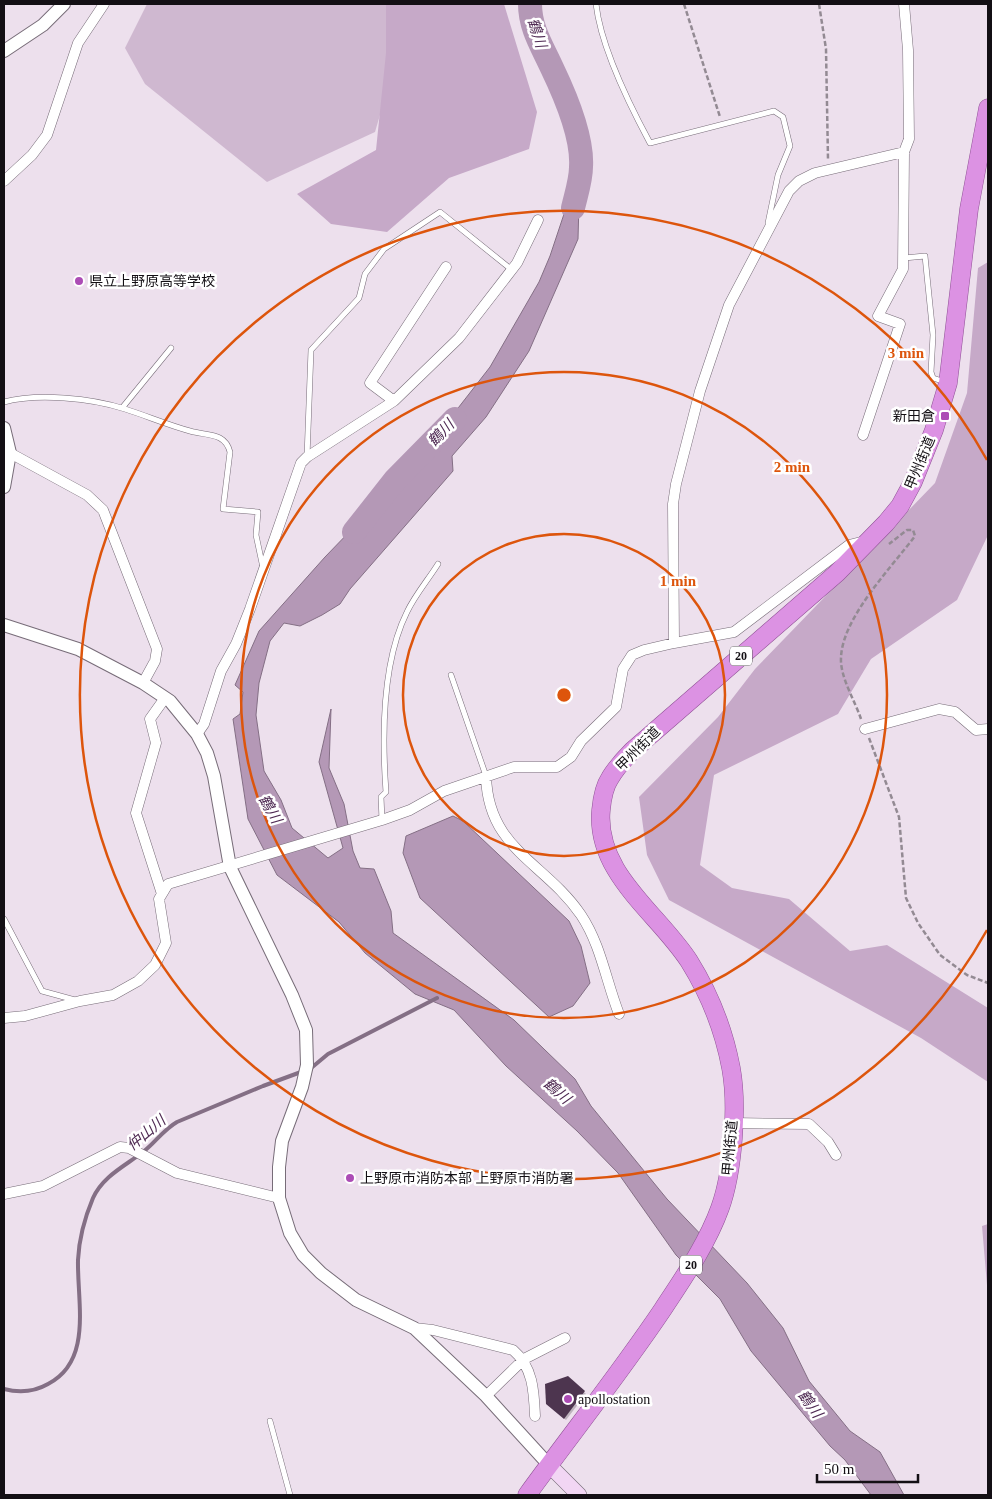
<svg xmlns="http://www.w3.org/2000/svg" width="992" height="1499" viewBox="0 0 992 1499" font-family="'Times New Roman','Noto Sans JP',serif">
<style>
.green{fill:#cfb8d0}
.forest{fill:#c6a9c8}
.water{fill:#b498b6;stroke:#846f85}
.shadow{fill:#0003}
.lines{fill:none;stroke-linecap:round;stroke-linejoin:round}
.stream{stroke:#846f85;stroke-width:4}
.river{stroke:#b498b6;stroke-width:24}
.building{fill:#4d354f}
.service-casing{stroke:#776c78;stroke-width:6}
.minor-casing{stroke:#776c78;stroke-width:11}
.tertiary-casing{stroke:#776c78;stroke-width:14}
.secondary-casing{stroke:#776c78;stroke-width:16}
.trunk-casing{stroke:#905296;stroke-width:19}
.path{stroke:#938a93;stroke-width:2.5;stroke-dasharray:5 2.5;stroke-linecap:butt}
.service{stroke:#fff;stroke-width:5}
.minor{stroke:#fff;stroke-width:10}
.tertiary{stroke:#fff;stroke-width:12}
.secondary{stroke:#f2d6f4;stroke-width:15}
.trunk{stroke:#dc92e3;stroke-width:18}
.ring{fill:none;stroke:#dd550c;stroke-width:2.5}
.poi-dot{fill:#ac4cb5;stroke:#fff;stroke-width:2}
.labels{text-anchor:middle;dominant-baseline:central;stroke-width:5;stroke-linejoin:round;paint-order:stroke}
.shield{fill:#fff;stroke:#5a575a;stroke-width:1}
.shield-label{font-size:12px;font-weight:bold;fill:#130f14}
.poi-label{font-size:14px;fill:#130f14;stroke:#fff;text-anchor:start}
.street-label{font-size:14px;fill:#130f14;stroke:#fff}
.water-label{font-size:15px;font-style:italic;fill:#4f2a53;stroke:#fff}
.centre{fill:#dd550c;stroke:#fff;stroke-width:2.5}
.ring-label{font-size:15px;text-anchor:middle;font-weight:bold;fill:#dd550c;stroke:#fff;stroke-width:5;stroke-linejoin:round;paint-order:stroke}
</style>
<rect width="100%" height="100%" fill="#ede0ed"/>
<path class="green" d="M147 4H389L397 57 375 132 267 182 145 84 125 48Z"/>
<path class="forest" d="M386 4H504L537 112 529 149 449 178 387 232 331 224 297 194 376 150 386 53Z
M988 262V535L957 600 871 659 838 714 714 775 700 865 732 888 789 899 850 951 887 945 988 1008V1082L921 1038 669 900 647 855 639 797 718 717 755 669 935 483 967 393 978 268Z
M988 1224V1297L982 1226Z"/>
<path class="water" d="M580 166 578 239 529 351 486 417 452 456 453 471 350 589 340 604 322 615 300 626 284 623 270 641 259 683 256 715 264 771 281 800 292 828 328 858 343 848 319 762 331 709 329 768 344 804 353 851 360 868 374 869 391 911 393 933 514 1020 575 1079 591 1106 667 1199 747 1283 783 1328 809 1381 850 1431 880 1452 904 1495H871L845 1460 830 1446 751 1351 720 1299 676 1255 618 1173 577 1131 506 1066 454 1010 415 994 365 953 339 922 277 875 248 819 233 719 240 714 243 692 235 685 259 631 325 557 413 466 490 367 539 282 550 256Z
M453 816 463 821 569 921 581 946 590 983 573 1006 549 1017 420 898 403 853 406 836Z"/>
<path class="shadow" d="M584 1392 586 1394 566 1420 547 1404Z"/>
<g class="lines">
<path class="stream" d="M310 1069 328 1054 437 998
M4 1389C19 1393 34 1392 48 1384 93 1361 77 1302 78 1260 79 1239 85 1217 93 1198 103 1176 125 1166 143 1152 155 1143 163 1130 177 1122L263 1086 301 1072"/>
<path class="river" d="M530 4C530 28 542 46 552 68 565 95 583 137 581 167 581 180 576 195 573 208
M354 532 395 480 455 419"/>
</g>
<path class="building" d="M568 1376 585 1391 564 1419 546 1404 545 1384Z"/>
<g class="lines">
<g class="service-casing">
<path id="service" d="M596 4C601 48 629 104 650 143L774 111 783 117 790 146 778 175 768 223
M904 258 925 256 933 335 931 372 933 378 945 382
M4 402C37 393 91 398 125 409 147 416 168 425 190 431 207 436 225 432 230 452L223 509 258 512 256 535 263 568
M122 408 171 348
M307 457 311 350 359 298 365 274 384 249 440 212 512 270
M451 675 486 776
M382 820 381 797 386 792C382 737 382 662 407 612 415 595 428 580 438 564
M4 919 42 991 75 1000
M270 1421 290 1495"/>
</g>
<g class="minor-casing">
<path id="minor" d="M4 181 32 155 47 135 78 43 104 4
M394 401 370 383 446 267
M863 435 900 324 878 316 903 269 904 152
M10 453 87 495 103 510 157 649 155 661 143 683
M674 643 673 504 676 484 700 391 729 305 789 191 799 181 815 173 904 152 909 139 908 50 904 4
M865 729 939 709 955 712 976 730 988 729
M197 734 204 724 221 671 236 644 250 609 301 463 307 457 394 401 459 338 517 263 538 220
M486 776C488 850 545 862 581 915 601 945 606 981 619 1014
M162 894 136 813 156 743 150 719 165 698
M4 1018 25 1016 80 1001 113 995 138 981 155 965 166 943 159 899 168 884 382 820 410 810 444 791 514 767H557L571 757 581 741 616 707 623 669 632 655 644 650 674 643 734 632 849 545 865 541
M733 1123 809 1124 828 1142 836 1155
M4 1194 43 1186 120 1147 129 1148 177 1173 279 1198
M414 1328 433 1330 513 1350C533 1367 534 1391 535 1416
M486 1396 524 1359 565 1338"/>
</g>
<g class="tertiary-casing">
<path id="tertiary" d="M4 51 43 25 64 4
M4 428 10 453 4 487
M4 625 78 649 143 683 170 701 197 734 207 753 214 776 230 867 292 995 306 1030 307 1065 302 1087 282 1141 279 1167V1198L290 1233 303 1255 321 1273 356 1300 414 1328 486 1396 549 1465"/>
</g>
<g class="secondary-casing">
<path id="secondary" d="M549 1465 579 1495"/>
</g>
<g class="trunk-casing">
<path id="trunk" d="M527 1495C572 1433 620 1373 663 1309 684 1277 707 1244 720 1208 733 1172 738 1106 731 1068 724 1031 709 993 689 961 658 913 595 873 601 810 602 799 604 787 610 778 616 768 624 759 632 751L837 573 886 523 900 506 913 482 934 430 948 383 969 209 988 108"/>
</g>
<path class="path" d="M684 4 720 117
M819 4 826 49 828 159
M861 719C855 701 840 677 841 658 842 618 891 568 915 536L913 530H907L889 544
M869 738 899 817 906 898 918 923 940 955 967 975 988 983"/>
<use href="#service" class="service"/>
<use href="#minor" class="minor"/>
<use href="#tertiary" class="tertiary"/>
<use href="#secondary" class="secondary"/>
<use href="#trunk" class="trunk"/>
</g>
<g class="ring">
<circle cx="564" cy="695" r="161"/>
<circle cx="564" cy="695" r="323"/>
<path d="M987 930A484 484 0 1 1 987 460"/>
</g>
<g class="poi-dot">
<circle cx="79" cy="281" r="5"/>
<rect x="940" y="411" width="10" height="10" rx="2.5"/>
<circle cx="350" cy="1178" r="5"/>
<circle cx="568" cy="1399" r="5"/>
</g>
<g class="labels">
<g class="shield">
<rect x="730" y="646.5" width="22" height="19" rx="4"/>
<rect x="680" y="1255.5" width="22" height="19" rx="4"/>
</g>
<g class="shield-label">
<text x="741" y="656">20</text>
<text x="691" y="1265">20</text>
</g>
<g class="poi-label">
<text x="89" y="281">県立上野原高等学校</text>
<text x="935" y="416" text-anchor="end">新田倉</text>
<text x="360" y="1178">上野原市消防本部 上野原市消防署</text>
<text x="578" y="1399">apollostation</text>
</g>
<g class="street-label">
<text transform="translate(920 463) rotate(-67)">甲州街道</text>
<text transform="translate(638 749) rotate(-45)">甲州街道</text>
<text transform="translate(730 1148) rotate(-85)">甲州街道</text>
</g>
<g class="water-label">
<text transform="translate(537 33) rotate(72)">鶴川</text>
<text transform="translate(441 433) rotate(-46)">鶴川</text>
<text transform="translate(270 809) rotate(60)">鶴川</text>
<text transform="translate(557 1091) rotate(41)">鶴川</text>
<text transform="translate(146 1133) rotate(-40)">仲山川</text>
<text transform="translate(810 1404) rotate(54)">鶴川</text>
</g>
</g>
<circle cx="564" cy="695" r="8" class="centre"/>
<g class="ring-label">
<text x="906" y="358">3 min</text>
<text x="792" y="472">2 min</text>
<text x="678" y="586">1 min</text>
</g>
<rect width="992" height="1499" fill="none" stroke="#130f14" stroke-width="10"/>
<path d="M817 1474v8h101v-8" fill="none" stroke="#130f14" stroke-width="2.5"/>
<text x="824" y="1474" font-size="15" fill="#130f14" stroke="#ffffff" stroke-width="4" paint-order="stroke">50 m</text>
</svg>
